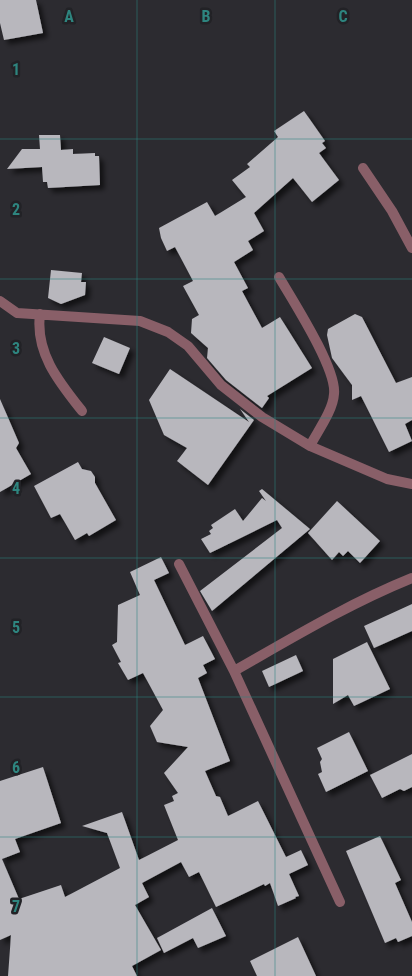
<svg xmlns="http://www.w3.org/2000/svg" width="412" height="976" viewBox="0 0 412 976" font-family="'Roboto Condensed',sans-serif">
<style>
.building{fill:#b8b7bd;filter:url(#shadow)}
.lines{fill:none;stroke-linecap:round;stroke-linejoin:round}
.street{stroke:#895f68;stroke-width:10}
.grid{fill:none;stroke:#2e857f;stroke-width:1;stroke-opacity:0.55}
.grid-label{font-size:16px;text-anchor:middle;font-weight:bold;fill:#2e857f;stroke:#222226;stroke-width:5;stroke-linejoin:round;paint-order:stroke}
</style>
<defs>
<filter id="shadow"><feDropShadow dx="4.5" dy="4.5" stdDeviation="2.5" flood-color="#0009"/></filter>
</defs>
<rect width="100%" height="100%" fill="#2c2b30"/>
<path class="building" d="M0 0H36L43 33 4 40 0 23Z
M304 111 325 141 322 143 326 148 319 153 339 180 312 202 293 178 254 213 264 231 248 241 253 250 234 262 248 288 242 291 262 328 280 317 312 368 267 396 269 398 262 408 226 380 207 358 208 348 191 333 192 319 199 315 183 286 193 281 175 247 167 251 161 238 159 228 207 202 215 216 246 197 232 180 250 167 247 164 278 137 274 131Z
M39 135H60L61 150 73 149V154L95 153V156H99L100 185 48 188 47 182H43L42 167 7 169 22 149H40Z
M51 270 82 273 81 282H86L85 295 61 304 48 298Z
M355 314 362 317 396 383 412 377V420L405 424 412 441 389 452 361 396 352 400V385L332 358 327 335 328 329Z
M104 337 130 348 119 374 92 363Z
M170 369 249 422 240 409 254 420 208 485 177 461 187 448 164 435 149 400Z
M0 399 19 443 16 448 31 474 0 492Z
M78 462 82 469 91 471 95 477V483L116 520 89 536 87 533 75 540 60 514 51 518 34 486Z
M262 489 310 529 212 611 200 591 282 528 277 520 210 553 201 539 211 534 209 531 213 528 211 525 235 509 243 521 262 498 266 501 259 491Z
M337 501 380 541 360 563 348 551 343 556 339 552 332 560 308 533Z
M161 557 169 573 154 580 185 645 203 636 215 659 203 665 207 673 198 678 230 761 205 771 216 796 220 797 228 816 258 801 286 857 301 850 308 865 289 874 299 896 295 897 296 898 278 906 270 883 265 886 264 884 216 907 199 872 189 877 181 862 142 883 149 897 135 905 161 950 132 966 137 976H8L11 935 0 940V781L43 767 61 823 15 839 20 852 2 859 19 899 61 885 65 897 120 868 107 833 82 826 122 812 139 860 178 840 164 805 174 801 172 796 178 793 164 773 188 747 157 742 150 726 163 710 143 673 128 680 118 663 121 662 112 645 117 642 118 605 140 595 130 572Z
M412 604V631L374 648 364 626Z
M367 642 390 689 354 706 348 695 333 704V659Z
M296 655 303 671 269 687 262 671Z
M349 732 368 771 326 792 318 774 322 772 320 762 322 759 317 748Z
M412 754V787L404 791 400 789 382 798 370 775Z
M380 836 401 880 395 883 412 922V936L398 942 396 938 385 943 346 851Z
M212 908 226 936 198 948 193 938 164 953 157 938Z
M298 937 316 976H257L250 961Z"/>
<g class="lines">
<path class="street" d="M363 168 392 211 412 248
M279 277C293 301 337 369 334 394 333 411 317 432 310 446
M0 301 17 313 140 321 168 332 188 346 221 385 262 417 310 446 387 479 412 484
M40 314C35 353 59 382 82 411
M179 564 234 671 340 902
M234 671C292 638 350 603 412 578"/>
</g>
<path class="grid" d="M137 0V976M275 0V976M0 139H412M0 279H412M0 418H412M0 558H412M0 697H412M0 837H412"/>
<g class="grid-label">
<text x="69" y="22">A</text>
<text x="206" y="22">B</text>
<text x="343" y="22">C</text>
<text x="16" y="75">1</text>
<text x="16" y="215">2</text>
<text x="16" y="354">3</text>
<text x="16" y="494">4</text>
<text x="16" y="633">5</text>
<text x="16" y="773">6</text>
<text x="16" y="912">7</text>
</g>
</svg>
